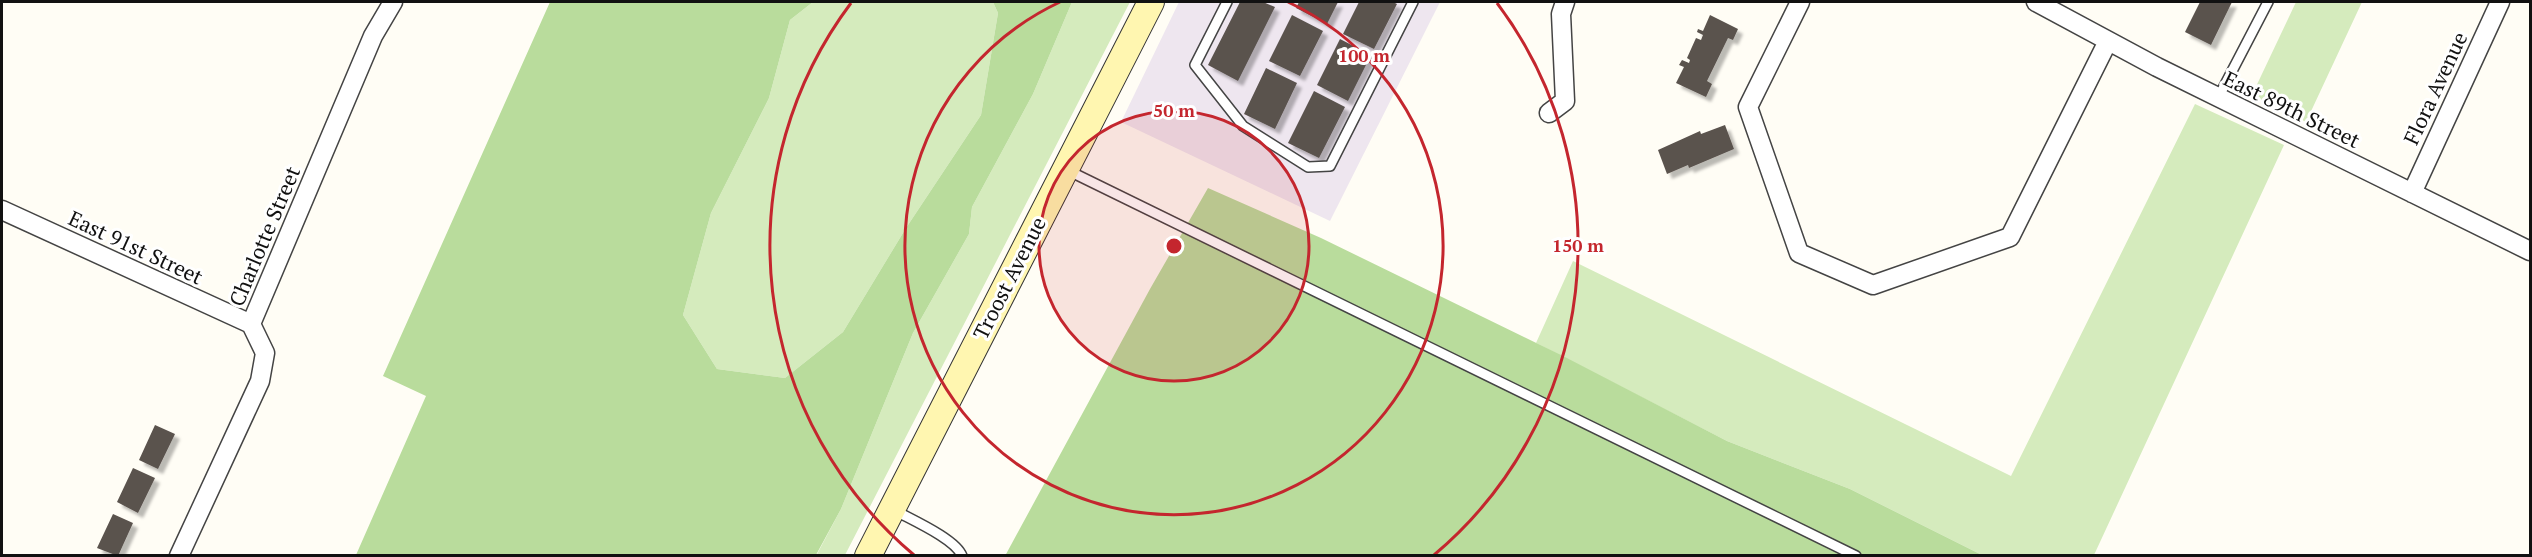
<svg xmlns="http://www.w3.org/2000/svg" width="2532" height="557" viewBox="0 0 2532 557" font-family="'PT Serif',serif">
<style>
.industrial{fill:#eee6ef}
.green{fill:#d5ebbd}
.forest{fill:#b9dc9c}
.building{fill:#5a524d;filter:url(#shadow)}
.lines{fill:none;stroke-linecap:round;stroke-linejoin:round}
.service-casing{stroke:#444;stroke-width:12}
.minor-casing{stroke:#444;stroke-width:21}
.secondary-casing{stroke:#333;stroke-width:28}
.service{stroke:#fff;stroke-width:9}
.minor{stroke:#fff;stroke-width:18}
.secondary{stroke:#fff6b0;stroke-width:26}
.ring{fill:none;stroke:#c4262e;stroke-width:3}
.labels{text-anchor:middle;dominant-baseline:central;stroke-width:6;stroke-linejoin:round;paint-order:stroke}
.street-label{font-size:21px;fill:#111;stroke:#fff}
.centre{fill:#c4262e;stroke:#fff;stroke-width:3}
.ring-label{font-size:18px;text-anchor:middle;font-weight:bold;fill:#c4262e;stroke:#fff;stroke-width:6;stroke-linejoin:round;paint-order:stroke}
</style>
<defs>
<filter id="shadow"><feDropShadow dx="5" dy="5" stdDeviation="1.5" flood-color="#0004"/></filter>
</defs>
<rect width="100%" height="100%" fill="#fffdf5"/>
<path class="industrial" d="M1179 2H1440L1330 221 1121 122Z"/>
<path class="green" d="M813 2H993L998 13 981 115 906 228 843 332 785 378 717 369 683 315 711 213 769 98 790 20Z
M1072 2H1130L845 555 816 556 841 509 913 333 969 234 972 207 1033 94Z
M2296 2H2362L2306 122 2252 95Z
M2195 104 2284 145 2094 555H1982L1850 489 1727 441 1536 343 1573 261 2011 476Z"/>
<path class="forest" d="M550 2H813L790 20 769 98 711 213 683 315 717 369 785 378 843 332 906 228 981 115 998 13 993 2H1072L1033 94 972 207 969 234 913 333 841 509 816 555H356L426 396 383 376Z
M1208 188 1321 238 1563 356 1727 441 1850 489 1982 555 1005 556 1150 289Z"/>
<path class="building" d="M1240 2H1263L1275 7 1238 81 1208 65Z
M1299 2H1338L1327 24 1296 8Z
M1359 2H1393L1397 4 1374 49 1343 34Z
M2200 2H2232L2211 45 2185 32Z
M1292 15 1323 31 1300 76 1269 61Z
M1710 15 1738 29 1733 40 1728 38 1707 81 1712 84 1706 97 1676 83 1684 67 1679 65 1682 60 1689 63 1690 60 1687 58 1696 38 1701 40 1703 35 1697 32 1698 29 1703 31Z
M1340 39 1371 55 1348 101 1317 85Z
M1266 68 1297 83 1275 129 1244 114Z
M1314 91 1345 107 1319 158 1288 143Z
M1725 125 1734 149 1689 168 1688 165 1667 174 1658 150 1700 131 1701 134Z
M155 425 175 434 158 469 139 460Z
M133 468 155 478 138 513 117 502Z
M113 514 133 523 118 556 97 548Z"/>
<g class="lines">
<g class="service-casing">
<path id="service" d="M1227 2 1195 65 1243 126 1308 167 1330 166 1413 2
M2218 98 2268 2
M1067 170 1856 556
M894 510C910 519 956 539 962 556"/>
</g>
<g class="minor-casing">
<path id="minor" d="M1800 2 1748 107 1799 253 1873 285 2010 237 2108 41
M2036 2 2157 67 2530 251
M1549 113 1565 101 1561 14 1565 2
M2412 193 2500 2
M2 210 251 324
M179 556 260 381 265 353 251 324 373 36 393 2"/>
</g>
<g class="secondary-casing">
<path id="secondary" d="M868 556 1151 2"/>
</g>
<use href="#service" class="service"/>
<use href="#minor" class="minor"/>
<use href="#secondary" class="secondary"/>
</g>
<circle cx="1174" cy="246" r="135" fill="#c4262e" fill-opacity=".12"/>
<g class="ring">
<circle cx="1174" cy="246" r="135"/>
<path d="M1288 2A269 269 0 1 1 1060 2"/>
<path d="M914 555A404 404 0 0 1 851 3M1497 3A404 404 0 0 1 1434 555"/>
</g>
<g class="labels">
<g class="street-label">
<text transform="translate(2435 88) rotate(-65)">Flora Avenue</text>
<text transform="translate(2292 109) rotate(26)">East 89th Street</text>
<text transform="translate(264 236) rotate(-67)">Charlotte Street</text>
<text transform="translate(136 247) rotate(25)">East 91st Street</text>
<text transform="translate(1009 278) rotate(-63)">Troost Avenue</text>
</g>
</g>
<circle cx="1174" cy="246" r="9" class="centre"/>
<g class="ring-label">
<text x="1364" y="62">100 m</text>
<text x="1174" y="117">50 m</text>
<text x="1578" y="252">150 m</text>
</g>
<rect width="2532" height="557" fill="none" stroke="#111111" stroke-width="6"/>
</svg>
